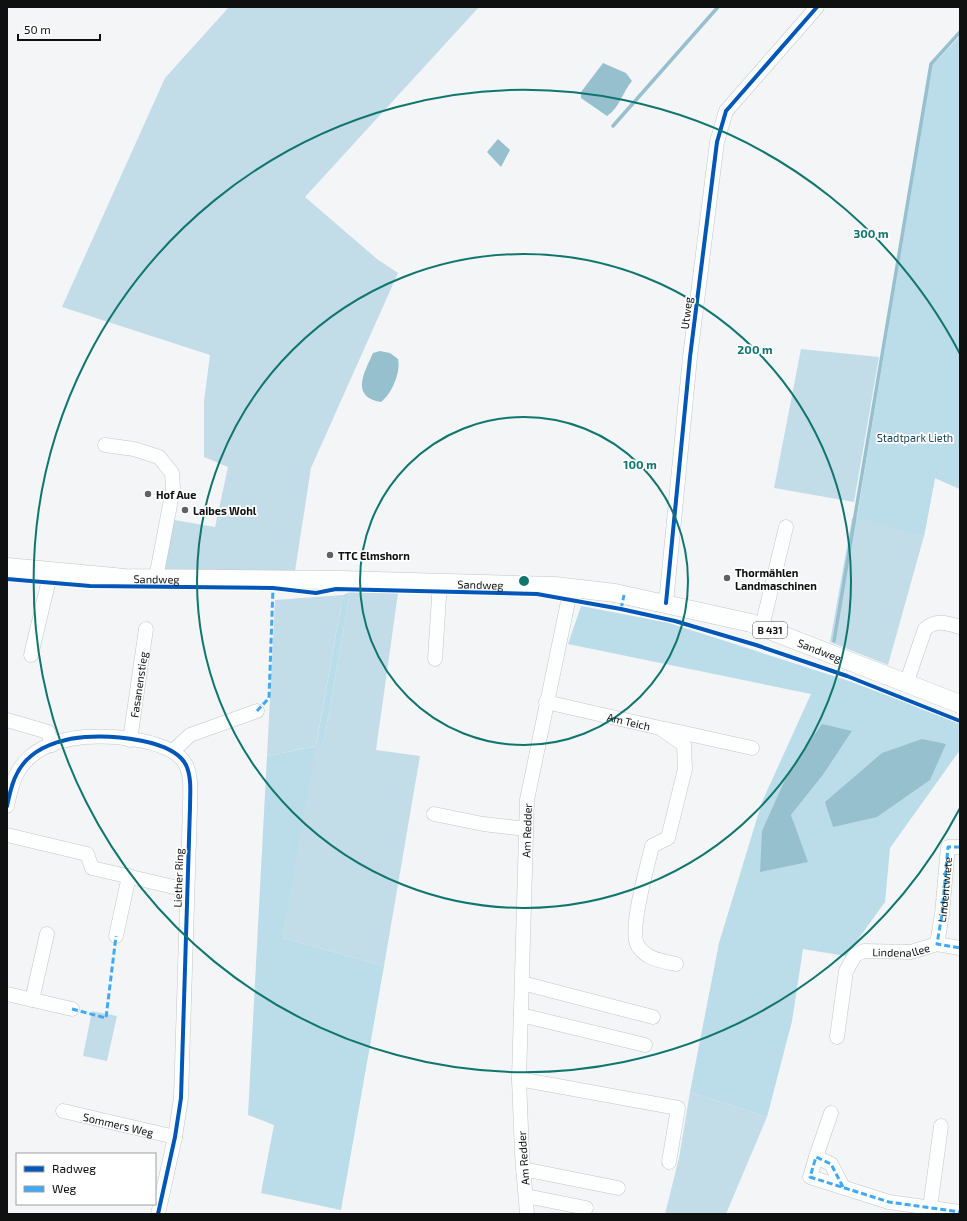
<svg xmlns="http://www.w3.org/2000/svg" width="967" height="1221" viewBox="0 0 967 1221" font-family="'Exo 2',sans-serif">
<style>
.green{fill:#c3dde8}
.forest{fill:#bbdce9;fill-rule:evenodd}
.water{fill:#97c0cf}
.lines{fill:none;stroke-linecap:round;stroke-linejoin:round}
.stream{stroke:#97c0cf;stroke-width:3.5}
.minor-casing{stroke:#c4c5c6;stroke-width:15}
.major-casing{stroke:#c4c5c6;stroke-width:19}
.minor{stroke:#fdfefe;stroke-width:14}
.major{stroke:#fdfefe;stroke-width:18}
.quiet{stroke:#3fa9f5;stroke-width:3;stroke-dasharray:6 3;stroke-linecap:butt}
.cycleway-casing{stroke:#fff;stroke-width:6}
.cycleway{stroke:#0057b8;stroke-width:4}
.ring{fill:none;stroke:#0f766e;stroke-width:2}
.poi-dot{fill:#5f6162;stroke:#fff;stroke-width:1.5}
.labels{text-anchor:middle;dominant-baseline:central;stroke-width:3.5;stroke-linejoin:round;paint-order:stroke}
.shield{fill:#fff;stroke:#575858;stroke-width:1}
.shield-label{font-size:10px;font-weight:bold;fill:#0f1111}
.street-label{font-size:11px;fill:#0f1111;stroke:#fff}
.park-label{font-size:11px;fill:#174858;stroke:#fff}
.poi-label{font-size:11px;font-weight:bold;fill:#0f1111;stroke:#fff;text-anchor:start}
.centre{fill:#0f766e;stroke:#fff;stroke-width:2}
.ring-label{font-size:12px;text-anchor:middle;font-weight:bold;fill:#0f766e;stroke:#fff;stroke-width:3.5;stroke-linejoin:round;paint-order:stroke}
</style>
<rect width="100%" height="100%" fill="#f3f5f7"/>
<path class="green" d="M229 7H479L305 197 377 259 398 273 311 468 295 571 165 569 174 520 215 527 228 467 204 457V401L210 355 62 307 165 78Z
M960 36V489L935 478 924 536 888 665 830 642 852 518H857L932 66Z
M801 349 879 357 854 502 774 488Z
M350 592 398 593 376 750 420 756 384 966 283 938 315 746 267 756 275 600 343 595 316 745 323 746Z
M92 1011 117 1016 107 1061 83 1056Z
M690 1092 767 1117 726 1214H665L679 1158Z"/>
<path class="forest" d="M960 36V489L935 478 924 536 857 518 932 66Z
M350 592 323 746H316L283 938 384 966 341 1210 261 1193 274 1125 248 1115 267 756 316 746 343 595Z
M581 606 669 623 846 680 960 722V750L890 848 885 902 846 956 803 949 792 1021 767 1117 690 1092 719 943 762 802 811 694 568 644ZM852 731 823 775 791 815 798 837 762 831Z"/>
<path class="water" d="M603 63 626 73 632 81C622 93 620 107 607 116L581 98V92Z
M498 139 510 150 501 167 487 152Z
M380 351 390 353 398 359C401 372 392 394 381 402 350 397 364 373 373 353Z
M822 724 852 731 823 775 791 815 808 862 760 872 762 831 788 773Z
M922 739 946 744 930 780 877 817 833 827 825 802 882 753Z"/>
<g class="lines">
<path class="stream" d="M613 126 718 7
M834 641 931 64 960 32"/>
<g class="minor-casing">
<g id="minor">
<path d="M105 445 134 449 159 457 172 473 173 489 156 578"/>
<path d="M666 603 690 357 717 142 726 111 817 7"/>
<path d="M762 627 786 527"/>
<path d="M31 655 51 571"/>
<path d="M435 659 440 582"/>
<path d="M906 684 925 629C936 619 947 623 960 627"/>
<path id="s1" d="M546 702 660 728 684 745 685 769 668 838 652 846C648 865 628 931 638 946 646 959 662 961 676 964"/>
<path d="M7 720 48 732 52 745"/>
<path d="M666 729 752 748"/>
<path id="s2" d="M130 740 146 629"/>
<path d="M173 751 190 735 257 711"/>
<path d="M7 806C11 787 15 769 31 756 45 744 68 738 85 737 111 735 173 739 186 765 192 778 190 794 190 807L181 1098 175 1137 158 1214"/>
<path d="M434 814 483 824 526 829"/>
<path d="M7 835 87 854 92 868 187 890"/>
<path d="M116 936 129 876"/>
<path id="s3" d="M937 944 942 914 948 847H960"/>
<path d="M522 983 653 1017"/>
<path d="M7 994 72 1009"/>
<path d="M32 1000 47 934"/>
<path d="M521 1015 645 1045"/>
<path id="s4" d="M837 1037 846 971 855 955 864 951 911 952 937 944 960 948"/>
<path d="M519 1079 678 1108 669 1162"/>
<path id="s5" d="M63 1111 175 1137"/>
<path d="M816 1157 831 1113"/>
<path d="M523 1169 618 1188"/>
<path d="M843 1187 831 1164 816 1157 810 1177 889 1202 960 1212"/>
<path d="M526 1196 586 1208"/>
<path d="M930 1208 941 1126"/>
<path id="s6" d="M527 1214 522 1154 519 1079 527 800 571 587"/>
</g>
</g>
<g class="major-casing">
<g id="major">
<path id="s7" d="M7 567 125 578 341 580 555 586 615 593 751 623 960 704"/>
</g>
</g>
<use href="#minor" class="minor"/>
<use href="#major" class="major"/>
<path class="quiet" d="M621 609 624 595
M257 711 269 698 273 588
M960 847H948L942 914 937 944 960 948
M72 1009 106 1018 116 936
M843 1187 831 1164 816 1157 810 1177 889 1202 960 1212"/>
<g class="cycleway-casing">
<path id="cycleway" d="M7 579 90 586 273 588 316 593 336 589 537 594 621 609 675 621 756 645 847 676 960 721
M666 603 690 357 717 142 726 111 817 7
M7 806C11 787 15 769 31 756 45 744 68 738 85 737 111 735 173 739 186 765 192 778 190 794 190 807L181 1098 175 1137 158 1214"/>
</g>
<use href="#cycleway" class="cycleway"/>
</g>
<g class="ring">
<circle cx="524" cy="581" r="164"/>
<circle cx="524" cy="581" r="327"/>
<path d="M960 808A491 491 0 1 1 960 354"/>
</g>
<g class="poi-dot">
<circle cx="148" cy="494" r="4"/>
<circle cx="185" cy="510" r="4"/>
<circle cx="330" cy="555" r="4"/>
<circle cx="727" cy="578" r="4"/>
</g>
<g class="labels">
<rect class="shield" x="753" y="622" width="34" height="16" rx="3"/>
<g class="shield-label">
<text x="770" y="630">B 431</text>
</g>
<g class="street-label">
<text transform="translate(686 313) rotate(-83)">Utweg</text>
<text stroke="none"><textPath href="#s7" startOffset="150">Sandweg</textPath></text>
<text stroke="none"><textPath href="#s7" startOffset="474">Sandweg</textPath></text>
<text stroke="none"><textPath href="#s7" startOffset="822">Sandweg</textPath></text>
<text stroke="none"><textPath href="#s2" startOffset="56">Fasanenstieg</textPath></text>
<text stroke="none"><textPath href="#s1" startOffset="85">Am Teich</textPath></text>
<text stroke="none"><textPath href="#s6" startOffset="384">Am Redder</textPath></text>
<text transform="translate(178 878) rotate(-88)">Liether Ring</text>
<text stroke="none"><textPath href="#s3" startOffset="55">Lindentwiete</textPath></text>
<text stroke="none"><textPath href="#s4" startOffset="132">Lindenallee</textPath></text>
<text stroke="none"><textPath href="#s5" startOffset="57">Sommers Weg</textPath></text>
<text transform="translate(523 1158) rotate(-94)">Am Redder</text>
</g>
<g class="park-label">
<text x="915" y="437">Stadtpark Lieth</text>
</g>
<g class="poi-label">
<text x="156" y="494">Hof Aue</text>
<text x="193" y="510">Laibes Wohl</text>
<text x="338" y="555">TTC Elmshorn</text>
<text x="735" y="572">Thormählen<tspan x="735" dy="13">Landmaschinen</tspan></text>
</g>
</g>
<circle cx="524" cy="581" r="6" class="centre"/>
<g class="ring-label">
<text x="871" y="238">300 m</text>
<text x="755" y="354">200 m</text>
<text x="640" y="469">100 m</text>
</g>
<rect width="967" height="1221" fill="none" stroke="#0f1111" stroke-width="16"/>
<rect x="16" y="1153" width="140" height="52" fill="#ffffff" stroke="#9fa0a0"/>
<rect x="24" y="1166" width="20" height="6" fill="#0057b8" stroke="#9fa0a0"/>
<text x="52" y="1173" font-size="12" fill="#0f1111">Radweg</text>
<rect x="24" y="1186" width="20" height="6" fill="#3fa9f5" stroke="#9fa0a0"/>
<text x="52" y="1193" font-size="12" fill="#0f1111">Weg</text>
<path d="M18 34v6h82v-6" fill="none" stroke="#0f1111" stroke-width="2"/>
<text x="24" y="34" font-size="12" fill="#0f1111" stroke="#ffffff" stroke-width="3" paint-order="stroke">50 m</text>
</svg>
